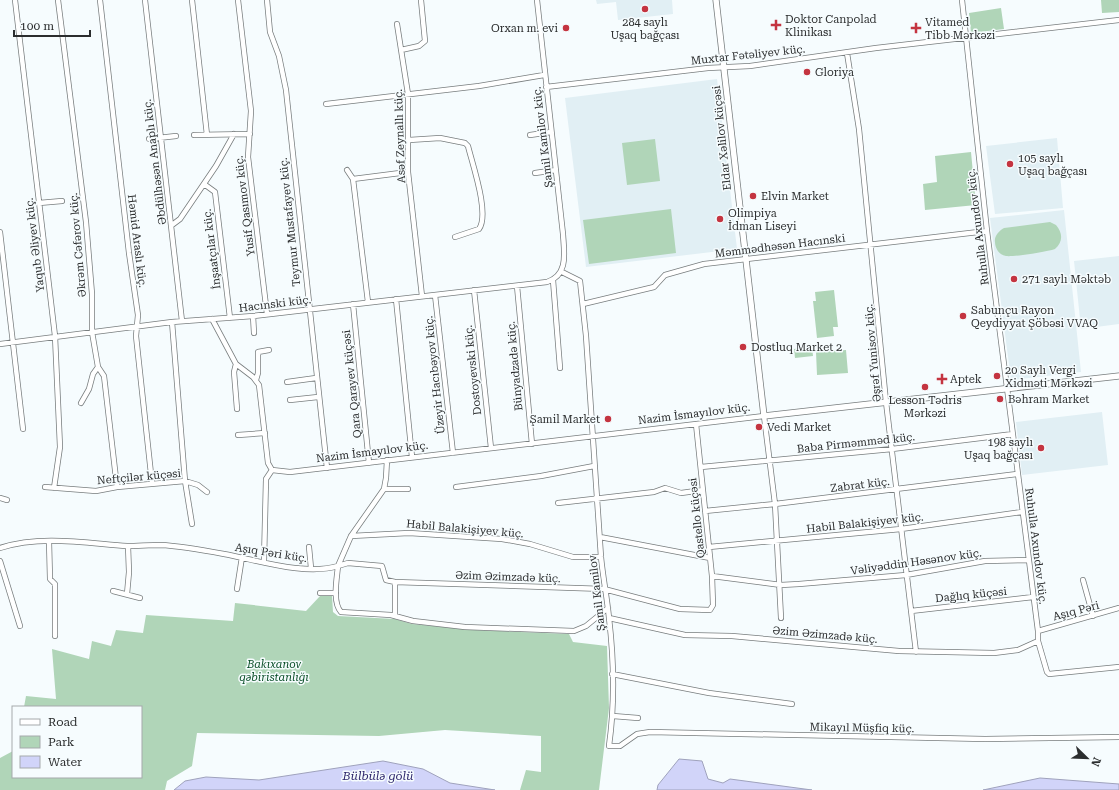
<svg xmlns="http://www.w3.org/2000/svg" width="1119" height="790" viewBox="0 0 1119 790" font-family="'Roboto Serif',serif">
<style>
.built{fill:#e1eff4}
.green{fill:#b0d5b8}
.water{fill:#d1d4f9;stroke:#9fa2bc}
.lines{fill:none;stroke-linecap:round;stroke-linejoin:round}
.minor-casing{stroke:#787d7e;stroke-width:6}
.tertiary-casing{stroke:#787d7e;stroke-width:7}
.minor{stroke:#fff;stroke-width:4.5}
.tertiary{stroke:#fff;stroke-width:5.5}
.poi-dot{fill:#c43440;stroke:#f6fcfe;stroke-width:1.5}
.labels{text-anchor:middle;dominant-baseline:central;stroke-width:3;stroke-linejoin:round;paint-order:stroke}
.poi-label{font-size:11px;fill:#2b2d2e;stroke:#f6fcfe;text-anchor:start}
.street-label{font-size:11px;fill:#2b2d2e;stroke:#f6fcfe}
.park-label{font-size:11px;font-style:italic;fill:#094e27;stroke:#f6fcfe}
.water-label{font-size:12px;font-style:italic;fill:#30296e;stroke:#f6fcfe}
</style>
<rect width="100%" height="100%" fill="#f6fcfe"/>
<path class="built" d="M596 0H672L673 14 618 20 616 2 597 4Z
M717 79 737 249 586 267 565 98Z
M1057 138 1063 208 995 214 986 146Z
M1064 210 1081 372 1011 380 990 218Z
M1119 256V324L1081 329 1074 261Z
M1102 412 1108 465 1022 475 1016 422Z"/>
<path class="green" d="M1101 0H1119V12L1102 13Z
M1001 8 1004 29 971 33 969 13Z
M655 139 660 181 627 185 622 143Z
M971 152 976 205 925 210 923 184 937 182 935 156Z
M671 209 676 253 589 264 583 220Z
M1050 222 1056 225C1063 233 1063 242 1055 249 1046 252 1014 257 1006 256 999 255 995 248 995 242 994 236 999 231 1004 228Z
M834 290 838 327H833L834 336 817 338 813 301H816L815 292Z
M812 347 813 356 795 358 794 349Z
M846 350 848 373 817 375 816 352Z
M321 595 332 596 333 612 338 616 395 619 412 624 476 630 569 634 573 642 607 646 609 708 599 790H520L526 770 541 772V736L445 730 379 736 197 733 192 766 167 781 165 790H0V758L13 751V777H141V707H24L26 696 56 699 52 649 89 659 92 641 111 646 116 630 143 633 146 615 233 621 235 603 306 611Z"/>
<path class="water" d="M679 759 702 761 708 779 723 783 730 779 812 790H657L658 785Z
M383 761 423 769 450 783 495 790H174L185 781 206 777 259 780Z
M1040 778 1119 784V790H983Z"/>
<g class="lines">
<g class="minor-casing">
<path id="minor" d="M15 0 55 336 60 447 54 488
M58 0 86 222 92 294V332L98 367 104 376 117 487
M100 0 129 253 138 315 136 336 152 483
M145 0 182 321
M192 0 207 135
M238 0 251 111 248 157 267 314
M267 0 270 32 279 56 286 90 327 468
M962 0 987 231 1038 631V641L1047 672 1049 674 1119 667
M397 24 408 94V172L422 296
M401 50 419 46 425 41 421 0
M847 53 859 129 886 402 916 652
M546 87 708 68 750 66 876 48 1119 20
M326 104 479 86 544 75
M194 135 250 134
M530 135 551 132
M149 139 176 136
M409 140 440 138 465 143 468 146C472 163 490 214 479 229L455 237
M347 170 353 179
M535 173 556 170
M204 184 215 192 230 318
M39 203 62 201
M172 225 180 219 216 166 234 134
M0 232 23 429
M562 272 580 281 586 336 601 557C603 578 607 597 609 618 614 660 615 703 609 746H620L637 734 650 732 985 739 1119 737
M553 280 560 368
M517 286 532 444
M474 290 491 448
M435 295 453 453
M396 299 412 457
M368 302 353 179 408 172
M353 304 369 463
M583 304 654 287 665 275 704 264 987 231
M253 316 254 333
M212 319 236 364 253 377 259 385 268 463 272 470
M172 322 185 481 192 524
M0 344 172 322 253 316 547 282C569 275 564 252 563 234L537 0
M236 364 234 372 237 409
M256 380 258 373V352L269 350
M287 382 316 378
M290 400 318 397
M81 403 89 389 93 374 98 367
M238 435 265 433
M701 467 892 449 1013 434
M272 470 290 472 764 416 775 504 781 618
M45 487 96 491 117 487 185 481 198 485 207 492
M456 487 541 476 594 466
M384 489H408
M0 498 7 500
M558 503 654 492 665 488 681 493 703 490
M705 511 775 504 1017 474
M351 536 409 533 502 539 530 544 573 557H601
M600 537 710 558
M49 541 50 579 55 584V636
M309 547 311 568
M709 547 901 529 1022 512
M0 548C41 535 85 543 127 546 138 546 149 545 160 545 182 546 203 550 224 554 257 560 305 576 338 566 337 578 332 602 341 612L391 615 413 621 465 627 574 631 586 626 608 608
M0 561 20 626
M264 561 266 479 272 470
M338 566 348 563 382 566 386 580 395 582 604 589 680 609 710 610 713 605 712 576 696 424
M338 566 351 536 384 489 386 478 387 460
M712 576 781 585 799 584 906 575 985 561 1028 560
M1083 580 1093 616
M395 582V616
M237 589 242 557
M113 591 140 598
M320 593H336
M127 594 129 572 128 546
M911 611 1033 597
M609 618 685 635 732 636 899 651 994 653 1018 650 1038 641
M1038 631 1119 608
M612 674 709 693 792 704
M613 716 638 718"/>
</g>
<g class="tertiary-casing">
<path id="tertiary" d="M716 0 764 416 1119 376"/>
</g>
<use href="#minor" class="minor"/>
<use href="#tertiary" class="tertiary"/>
</g>
<g class="poi-dot">
<circle cx="645" cy="9" r="4"/>
<path d="M774 19h4v4h4v4h-4v4h-4v-4h-4v-4h4z"/>
<circle cx="566" cy="28" r="4"/>
<path d="M914 22h4v4h4v4h-4v4h-4v-4h-4v-4h4z"/>
<circle cx="807" cy="72" r="4"/>
<circle cx="1010" cy="164" r="4"/>
<circle cx="753" cy="196" r="4"/>
<circle cx="720" cy="219" r="4"/>
<circle cx="1014" cy="279" r="4"/>
<circle cx="963" cy="316" r="4"/>
<circle cx="743" cy="347" r="4"/>
<circle cx="997" cy="376" r="4"/>
<path d="M940 373h4v4h4v4h-4v4h-4v-4h-4v-4h4z"/>
<circle cx="925" cy="387" r="4"/>
<circle cx="1000" cy="399" r="4"/>
<circle cx="608" cy="419" r="4"/>
<circle cx="759" cy="427" r="4"/>
<circle cx="1041" cy="448" r="4"/>
</g>
<g class="labels">
<g class="poi-label">
<text x="785" y="19">Doktor Canpolad<tspan x="785" dy="13">Klinikası</tspan></text>
<text x="645" y="22" text-anchor="middle">284 saylı<tspan x="645" dy="13">Uşaq bağçası</tspan></text>
<text x="925" y="22">Vitamed<tspan x="925" dy="13">Tibb Mərkəzi</tspan></text>
<text x="558" y="28" text-anchor="end">Orxan m. evi</text>
<text x="815" y="72">Gloriya</text>
<text x="1018" y="158">105 saylı<tspan x="1018" dy="13">Uşaq bağçası</tspan></text>
<text x="761" y="196">Elvin Market</text>
<text x="728" y="213">Olimpiya<tspan x="728" dy="13">İdman Liseyi</tspan></text>
<text x="1022" y="279">271 saylı Məktəb</text>
<text x="971" y="310">Sabunçu Rayon<tspan x="971" dy="13">Qeydiyyat Şöbəsi VVAQ</tspan></text>
<text x="751" y="347">Dostluq Market 2</text>
<text x="1005" y="370">20 Saylı Vergi<tspan x="1005" dy="13">Xidməti Mərkəzi</tspan></text>
<text x="950" y="379">Aptek</text>
<text x="1008" y="399">Bəhram Market</text>
<text x="925" y="400" text-anchor="middle">Lesson Tədris<tspan x="925" dy="13">Mərkəzi</tspan></text>
<text x="600" y="419" text-anchor="end">Şamil Market</text>
<text x="767" y="427">Vedi Market</text>
<text x="1033" y="442" text-anchor="end">198 saylı<tspan x="1033" dy="13">Uşaq bağçası</tspan></text>
</g>
<g class="street-label">
<text transform="translate(748 55) rotate(-6)">Muxtar Fətəliyev küç.</text>
<text transform="translate(400 136) rotate(-92)">Asəf Zeynallı küç.</text>
<text transform="translate(543 137) rotate(-97)">Şamil Kamilov küç.</text>
<text transform="translate(722 138) rotate(-96)">Eldar Xəlilov küçəsi</text>
<text transform="translate(155 162) rotate(-97)">Əbdülhəsən Anaplı küç.</text>
<text transform="translate(245 206) rotate(-97)">Yusif Qasımov küç.</text>
<text transform="translate(290 222) rotate(-96)">Teymur Mustafayev küç.</text>
<text transform="translate(978 227) rotate(-97)">Ruhulla Axundov küç.</text>
<text transform="translate(137 241) rotate(83)">Həmid Araslı küç.</text>
<text transform="translate(35 245) rotate(-97)">Yaqub Əliyev küç.</text>
<text transform="translate(78 245) rotate(-95)">Əkrəm Cəfərov küç.</text>
<text transform="translate(780 246) rotate(-7)">Məmmədhəsən Hacınski</text>
<text transform="translate(212 249) rotate(-97)">İnşaatçılar küç.</text>
<text transform="translate(275 304) rotate(-7)">Hacınski küç.</text>
<text transform="translate(873 353) rotate(-95)">Əşrəf Yunisov küç.</text>
<text transform="translate(515 366) rotate(-95)">Bünyadzadə küç.</text>
<text transform="translate(473 370) rotate(-96)">Dostoyevski küç.</text>
<text transform="translate(435 375) rotate(-96)">Üzeyir Hacıbəyov küç.</text>
<text transform="translate(352 384) rotate(-96)">Qara Qarayev küçəsi</text>
<text transform="translate(694 414) rotate(-7)">Nazim İsmayılov küç.</text>
<text transform="translate(856 443) rotate(-6)">Baba Pirməmməd küç.</text>
<text transform="translate(372 452) rotate(-7)">Nazim İsmayılov küç.</text>
<text transform="translate(139 477) rotate(-5)">Neftçilər küçəsi</text>
<text transform="translate(860 485) rotate(-7)">Zabrat küç.</text>
<text transform="translate(697 518) rotate(-96)">Qastello küçəsi</text>
<text transform="translate(865 523) rotate(-6)">Habil Balakişiyev küç.</text>
<text transform="translate(465 529) rotate(5)">Habil Balakişiyev küç.</text>
<text transform="translate(1036 546) rotate(83)">Ruhulla Axundov küç.</text>
<text transform="translate(271 553) rotate(9)">Aşıq Pəri küç.</text>
<text transform="translate(916 562) rotate(-8)">Vəliyəddin Həsənov küç.</text>
<text transform="translate(508 577) rotate(2)">Əzim Əzimzadə küç.</text>
<text transform="translate(597 593) rotate(-97)">Şamil Kamilov</text>
<text transform="translate(971 595) rotate(-6)">Dağlıq küçəsi</text>
<text transform="translate(1076 611) rotate(-15)">Aşıq Pəri</text>
<text transform="translate(825 635) rotate(5)">Əzim Əzimzadə küç.</text>
<text transform="translate(862 728) rotate(1)">Mikayıl Müşfiq küç.</text>
</g>
<g class="park-label">
<text x="274" y="664">Bakıxanov<tspan x="274" dy="13">qəbiristanlığı</tspan></text>
</g>
<g class="water-label">
<text x="378" y="776">Bülbülə gölü</text>
</g>
</g>
<rect x="12" y="706" width="130" height="72" fill="#f6fcfe" stroke="#a5a9ab"/>
<rect x="20" y="719" width="20" height="6" fill="#ffffff" stroke="#a5a9ab"/>
<text x="48" y="726" font-size="12" fill="#2b2d2e">Road</text>
<rect x="20" y="736" width="20" height="12" fill="#b0d5b8" stroke="#a5a9ab"/>
<text x="48" y="746" font-size="12" fill="#2b2d2e">Park</text>
<rect x="20" y="756" width="20" height="12" fill="#d1d4f9" stroke="#a5a9ab"/>
<text x="48" y="766" font-size="12" fill="#2b2d2e">Water</text>
<g transform="translate(1087 758) rotate(113)" stroke="#f6fcfe" stroke-width="3" paint-order="stroke">
<path d="M0-3L7 15L0 10L-7 15Z" fill="#2b2d2e"/>
<text y="-6" font-size="11" font-weight="bold" text-anchor="middle" fill="#2b2d2e">N</text>
</g>
<path d="M14 30v6h76v-6" fill="none" stroke="#2b2d2e" stroke-width="2"/>
<text x="20" y="30" font-size="12" fill="#2b2d2e" stroke="#f6fcfe" stroke-width="3" paint-order="stroke">100 m</text>
</svg>
